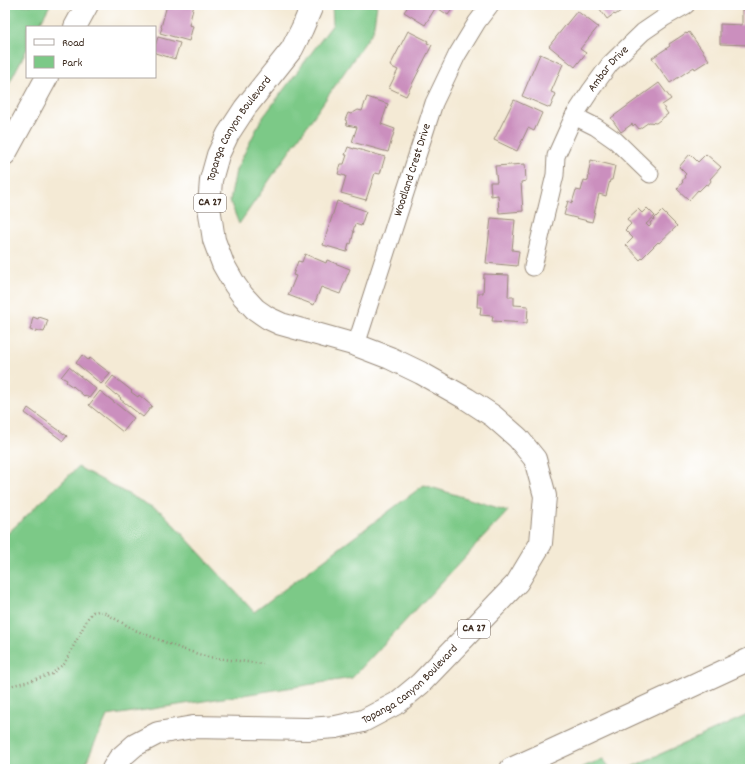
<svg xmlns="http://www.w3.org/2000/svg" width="755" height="774" viewBox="0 0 755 774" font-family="Dekko,sans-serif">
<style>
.green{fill:#7cc987;stroke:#5c7a52}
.building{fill:#cb8fbe}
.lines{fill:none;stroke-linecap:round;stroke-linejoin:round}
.minor-casing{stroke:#988a7a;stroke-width:19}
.major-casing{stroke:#988a7a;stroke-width:24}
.path{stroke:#988a7a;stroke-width:2.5;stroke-dasharray:1 3;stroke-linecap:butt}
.minor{stroke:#fff;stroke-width:17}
.major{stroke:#fff;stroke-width:22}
.labels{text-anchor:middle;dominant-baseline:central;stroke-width:3.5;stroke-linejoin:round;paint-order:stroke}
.shield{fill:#fff;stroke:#766a62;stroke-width:1}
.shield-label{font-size:11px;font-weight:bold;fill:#3b2a1e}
.street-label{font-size:12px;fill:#3b2a1e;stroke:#fff}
</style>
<rect width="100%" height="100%" fill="#fff"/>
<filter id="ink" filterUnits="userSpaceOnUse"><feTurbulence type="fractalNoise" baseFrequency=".025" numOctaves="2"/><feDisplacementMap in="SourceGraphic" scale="8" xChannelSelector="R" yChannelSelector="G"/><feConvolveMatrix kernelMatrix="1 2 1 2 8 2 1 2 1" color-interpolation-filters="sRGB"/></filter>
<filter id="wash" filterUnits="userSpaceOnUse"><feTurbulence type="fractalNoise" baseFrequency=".012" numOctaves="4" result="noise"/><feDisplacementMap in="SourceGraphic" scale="16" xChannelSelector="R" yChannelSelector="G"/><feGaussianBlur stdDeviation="0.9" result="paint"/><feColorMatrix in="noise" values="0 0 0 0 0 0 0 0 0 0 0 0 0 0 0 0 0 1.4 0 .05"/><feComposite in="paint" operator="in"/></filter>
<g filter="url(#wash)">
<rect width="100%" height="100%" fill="#f4ead5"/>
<path class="green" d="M5 5H50L38 27H27V49L5 91Z
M332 5H377L373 31 239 224 230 201 236 170 261 120 333 24Z
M78 467 163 513 254 612 424 485 508 511 352 678 107 716 83 769H5V536Z
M750 714V769H627Z
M603 759 611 769H578Z"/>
<g id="blocks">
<path class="building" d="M167 5H194L189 25 193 26 189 41 160 33 162 28 161 27Z
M409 5H455L448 15 436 7 425 25 404 12Z
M597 5H627L625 7V8L615 15 614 14 607 19Z
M746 8H750V45L720 44V24L742 25V9H746Z
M577 11 598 27 580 49 586 53 575 67 549 46Z
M408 31 428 41 427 43 432 45 406 96 389 88 398 70 390 66Z
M689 32 709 60 695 69 694 67 670 83 652 58 670 46 669 44 686 33 687 34Z
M158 37 180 43 175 59 155 53V46Z
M540 54 563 64 551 92 556 94 550 108 522 96Z
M659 83 671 99 662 105 668 114 656 123 649 122 639 129 635 124 633 126 632 124 621 132 611 118Z
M367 97 388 104 381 124 395 129 388 152 352 142 357 127 347 125 346 120H345L348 113 351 114 358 110 362 111Z
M514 100 542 113 534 131 528 128 517 151 494 140Z
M348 147 354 149V148L385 157 380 174 375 173 366 200 341 193 346 176 338 174 341 164H344L347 155H345Z
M690 154 698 162 706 154 721 167 710 179 711 181 708 185 706 184 699 191 698 190 689 200 677 189 683 182 682 181 685 177 684 176 686 174 679 167Z
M591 160 615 166 612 180H610L606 196 599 194 592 222 564 215 568 201 572 203 576 190 581 191 584 180 588 181 589 175H588Z
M525 164 526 181 521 182 523 211 499 213 498 195 491 196 490 182H497L495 166Z
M337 201 366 211 361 226 355 224 353 231H354L351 244 349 243 347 252 323 245Z
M647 208 655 216 646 224 649 227 651 225 650 223 662 211 677 226 659 243 658 242 640 260 626 245 633 238 625 230 631 224 627 219 638 209 642 213Z
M491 218 515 220 512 250 519 251 517 266 486 263Z
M305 254 326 263 327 260 350 269 340 294 321 287 314 305 288 295 296 276 293 275 298 261 302 262Z
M484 274 509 275 508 297H514V305L528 306 527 323 492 321 493 316 480 315 481 307H477L478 293H483Z
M33 317 38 319 39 317 48 320 44 332 36 330 35 332 30 330Z
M82 355 88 360 90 358 110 373V374L102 383 101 384 76 363Z
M69 367 96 389 89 398 85 395 84 396 73 386V387L66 382 67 380 61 377Z
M113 376 132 391 131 392 138 397 139 395 152 406 143 417 120 399 121 398 116 394V395L105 386Z
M100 391 134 418 123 432 89 405Z
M28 408 67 436 63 441 25 413Z"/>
</g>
</g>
<g filter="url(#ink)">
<use href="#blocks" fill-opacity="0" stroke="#988a7a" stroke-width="1"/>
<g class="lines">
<g class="minor-casing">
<g id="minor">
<path d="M574 116 596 127 616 141 650 174"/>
<path id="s1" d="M533 267 555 175 556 156 574 116 591 90 610 64 643 32 665 17 686 5"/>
<path id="s2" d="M356 345 434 103 457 55 477 22 490 5"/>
</g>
</g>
<g class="major-casing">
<g id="major">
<path d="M75 27 87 5"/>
<path d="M5 154 47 77"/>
<path id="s3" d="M113 769 119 759 135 745 158 733 193 727 308 729 336 727 363 721 397 703 420 684 517 583 541 543 545 496 535 459 518 438 493 416 467 399 421 373 390 358 356 345 281 324 268 318 255 309 243 296 235 285 223 264 214 240 209 207 211 180 218 155 228 134 245 108 292 49 302 29 311 8V5"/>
<path d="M511 769 551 751 750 659"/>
</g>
</g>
<path class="path" d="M5 687 30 681 52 674 57 669 64 664 69 655 88 618 93 612 99 611 105 613 135 630 182 649 208 657 263 664"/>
<use href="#minor" class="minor"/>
<use href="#major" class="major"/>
</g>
</g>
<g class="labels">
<g class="shield">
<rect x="194" y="194" width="32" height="18" rx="3"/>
<rect x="458" y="620" width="32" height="18" rx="3"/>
</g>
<g class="shield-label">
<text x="210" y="203">CA 27</text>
<text x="474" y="629">CA 27</text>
</g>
<g class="street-label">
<text stroke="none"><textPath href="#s1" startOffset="216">Ambar Drive</textPath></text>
<text stroke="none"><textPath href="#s3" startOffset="1129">Topanga Canyon Boulevard</textPath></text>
<text stroke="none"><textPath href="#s2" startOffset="184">Woodland Crest Drive</textPath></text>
<text stroke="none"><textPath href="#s3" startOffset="325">Topanga Canyon Boulevard</textPath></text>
</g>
</g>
<rect width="755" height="774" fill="none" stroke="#fff" stroke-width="20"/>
<rect x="26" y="26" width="130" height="52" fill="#ffffff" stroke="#b1aaa5"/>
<rect x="34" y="39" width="20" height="6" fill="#ffffff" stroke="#b1aaa5"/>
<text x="62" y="46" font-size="12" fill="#3b2a1e">Road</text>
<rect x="34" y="56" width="20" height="12" fill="#7cc987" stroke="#b1aaa5"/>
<text x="62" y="66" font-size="12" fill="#3b2a1e">Park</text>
</svg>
